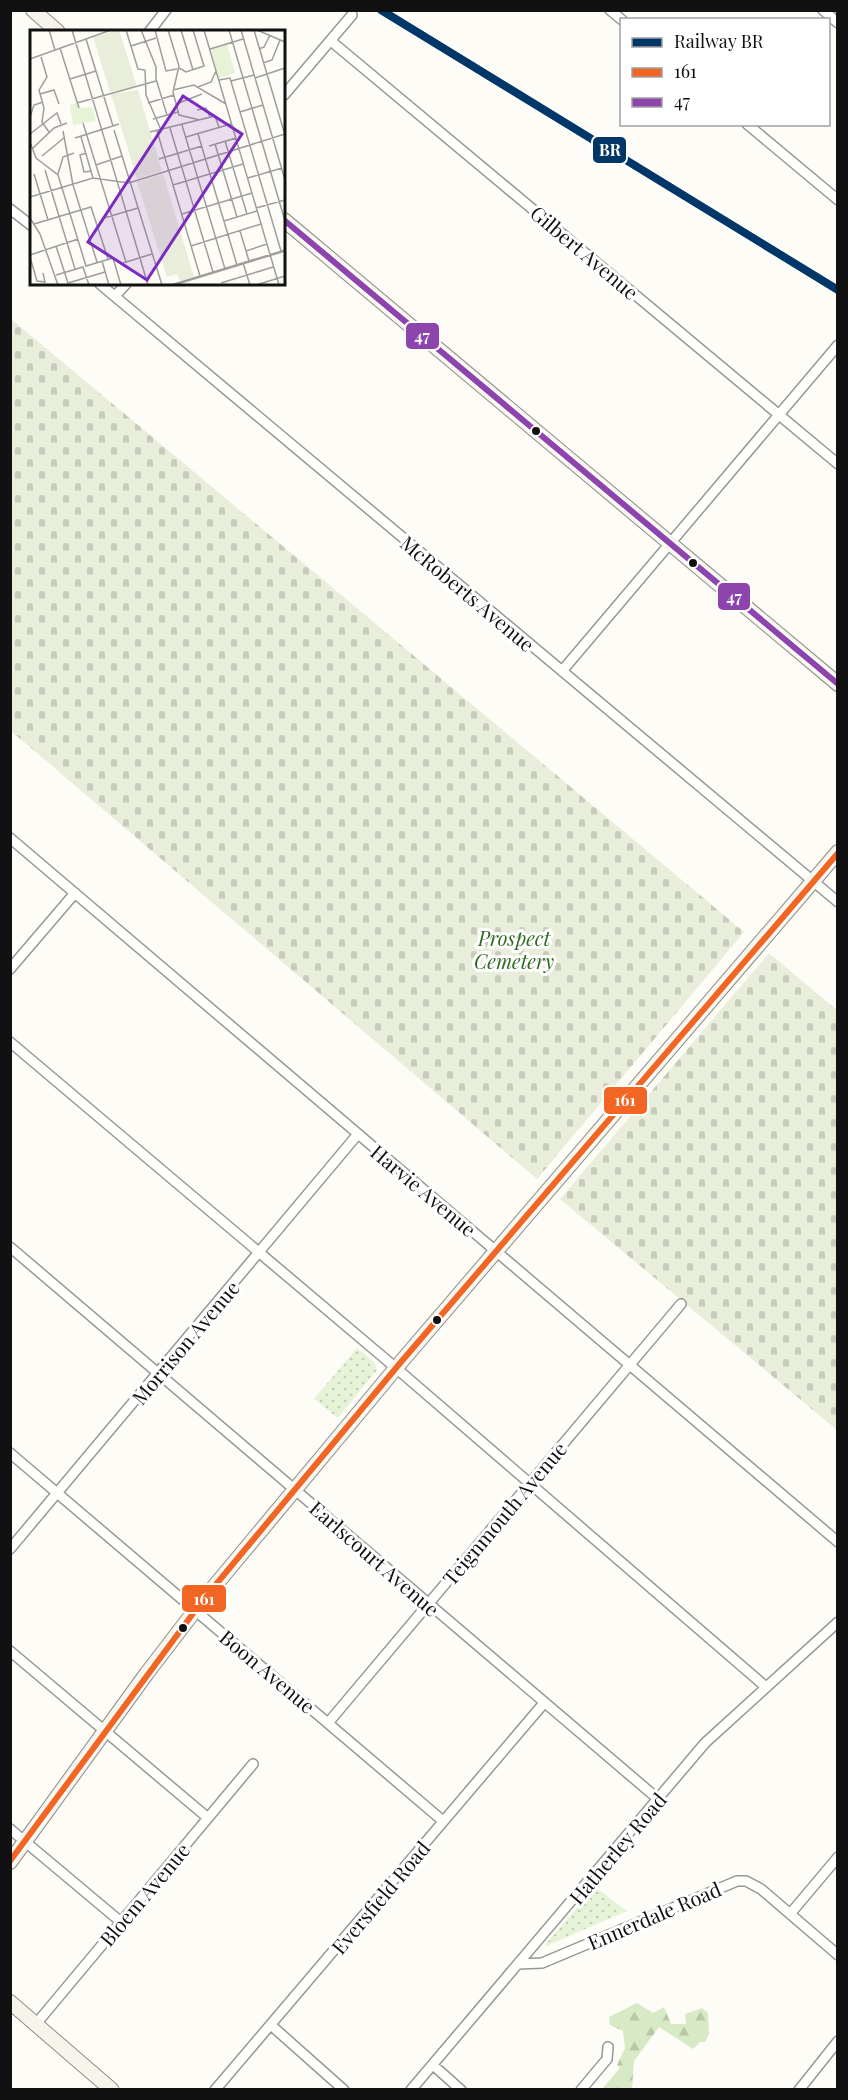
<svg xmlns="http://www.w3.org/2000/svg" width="848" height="2100" viewBox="0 0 848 2100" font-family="'Playfair Display',serif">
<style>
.forest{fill:url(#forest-firs)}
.cemetery{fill:url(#cemetery-stones)}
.park{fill:url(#park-dots)}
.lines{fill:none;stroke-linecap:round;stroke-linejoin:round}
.street-casing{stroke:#979795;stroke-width:12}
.secondary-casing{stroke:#8e8d8b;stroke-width:16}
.street{stroke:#fffffe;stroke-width:9}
.secondary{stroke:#f6f4eb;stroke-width:14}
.bus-1-casing{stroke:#fff;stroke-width:10}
.bus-2-casing{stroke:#fff;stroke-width:10}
.bus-1{stroke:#f26522;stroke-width:6}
.bus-2{stroke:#8e44ad;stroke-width:6}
.rail-1-casing{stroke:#fff;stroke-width:12}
.rail-1{stroke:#003768;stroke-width:8}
.bus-dot{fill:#111;stroke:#fff;stroke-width:2}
.labels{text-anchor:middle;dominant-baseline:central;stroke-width:6;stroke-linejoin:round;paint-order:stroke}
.street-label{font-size:20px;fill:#111;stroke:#fff}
.park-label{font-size:20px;font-style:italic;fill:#2f6b1f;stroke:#fff}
.inset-road{fill:none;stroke:#9f9e9b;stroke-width:1.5}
.view{fill:#7b2cbf;fill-opacity:0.15;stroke:#7b2cbf;stroke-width:3}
.inset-edge{fill:none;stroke:#111;stroke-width:3}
.line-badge{stroke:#fff;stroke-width:2}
.badge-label{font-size:16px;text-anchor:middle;font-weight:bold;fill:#fff}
</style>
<defs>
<pattern id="forest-firs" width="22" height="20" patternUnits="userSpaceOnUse" patternTransform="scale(1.5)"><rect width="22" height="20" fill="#d8eac5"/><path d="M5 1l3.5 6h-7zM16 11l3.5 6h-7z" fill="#b8c8a8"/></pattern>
<pattern id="cemetery-stones" width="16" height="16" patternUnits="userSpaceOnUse" patternTransform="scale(1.5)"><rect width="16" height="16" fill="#e9eedb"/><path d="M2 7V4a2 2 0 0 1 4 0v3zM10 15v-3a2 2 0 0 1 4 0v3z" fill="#c7cbbb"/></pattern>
<pattern id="park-dots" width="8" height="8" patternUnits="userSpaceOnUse" patternTransform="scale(1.5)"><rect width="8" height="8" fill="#e7f3d7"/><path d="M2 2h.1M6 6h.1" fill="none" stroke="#c5cfb8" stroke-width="1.8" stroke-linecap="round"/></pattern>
</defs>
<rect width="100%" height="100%" fill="#fdfcf7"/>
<path class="forest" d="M637 2003 653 2013 664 2007 671 2024H686L685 2014 702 2008 708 2013 709 2034 705 2042H700L693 2049 659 2027 634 2061 632 2089H602L620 2068 617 2065 625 2048 623 2031 610 2025 609 2017Z"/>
<path class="cemetery" d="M10 318 744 932 537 1179 11 731Z
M769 953 837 1010V1430L560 1199Z"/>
<path class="park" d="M357 1348 375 1363 377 1370 338 1418 314 1399Z
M595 1887 627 1911 546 1946 545 1945Z"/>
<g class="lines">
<g class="street-casing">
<path id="street" d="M610 10 622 20
M823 10 838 23
M149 32 166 10
M331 41 838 464
M284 95 352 15
M747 124 838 200
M10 209 32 226
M100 284 838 902
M115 296 126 284
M562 671 838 345
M10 838 838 1542
M10 969 75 893
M10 1042 396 1368 766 1687
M10 1247 658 1799
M10 1453 443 1821
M10 1549 358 1134
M10 1651 208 1818
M328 1723 681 1304
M10 1829 121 1922
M790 1914 838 1857
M518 1964 542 1963 737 1881H746L761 1889 838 1955
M36 2024 253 1764
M272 2026 344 2090
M433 2065 461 2090
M215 2090 544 1703
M411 2090 705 1743 838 1622
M581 2090 607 2059 608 2047
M799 2090 838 2041"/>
</g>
<g class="secondary-casing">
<path id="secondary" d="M33 10 58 32
M284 220 838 684
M10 1862 147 1673 203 1600 401 1362 838 852
M10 2002 112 2090"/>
</g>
<use href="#street" class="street"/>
<use href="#secondary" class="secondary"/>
<g class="bus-1-casing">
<path id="bus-1" d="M10 1861 203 1600 401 1362 838 853"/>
</g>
<g class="bus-2-casing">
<path id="bus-2" d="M284 220 838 684"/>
</g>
<use href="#bus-1" class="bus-1"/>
<use href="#bus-2" class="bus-2"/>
<g class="rail-1-casing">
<path id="rail-1" d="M381 10 838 290"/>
</g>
<use href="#rail-1" class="rail-1"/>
</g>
<g class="bus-dot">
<circle cx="536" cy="431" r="5"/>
<circle cx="693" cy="563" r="5"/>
<circle cx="437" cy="1320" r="5"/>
<circle cx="183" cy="1628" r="5"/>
</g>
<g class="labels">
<g class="street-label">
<text transform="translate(585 252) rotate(40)">Gilbert Avenue</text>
<text transform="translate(468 593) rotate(40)">McRoberts Avenue</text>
<text transform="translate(424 1190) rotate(40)">Harvie Avenue</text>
<text transform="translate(185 1342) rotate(-50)">Morrison Avenue</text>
<text transform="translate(504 1513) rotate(-50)">Teignmouth Avenue</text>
<text transform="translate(375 1558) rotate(41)">Earlscourt Avenue</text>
<text transform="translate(268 1671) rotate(40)">Boon Avenue</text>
<text transform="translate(617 1848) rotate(-50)">Hatherley Road</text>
<text transform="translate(144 1894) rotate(-50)">Bloem Avenue</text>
<text transform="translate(380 1897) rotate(-50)">Eversfield Road</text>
<text transform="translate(654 1915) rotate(-23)">Ennerdale Road</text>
</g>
<g class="park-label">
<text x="514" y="937">Prospect<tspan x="514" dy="23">Cemetery</tspan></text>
</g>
</g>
<g transform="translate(30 30)">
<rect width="255" height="255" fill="#fdfcf7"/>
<path d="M89 0 107 57 80 62 63 7ZM108 60 132 141 107 149 81 64ZM133 144 164 247 150 251 147 244 137 247 107 152Z" fill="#e9eedb"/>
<path d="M197 14 205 43 189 48 181 19ZM47 73 49 78 62 77 66 91 43 95 40 75Z" fill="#e7f3d7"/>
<path class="inset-road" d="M19 0 25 20M42 0 118 255M96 0 108 39 115 40M111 0 126 37V49L137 85M125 0 136 41 147 39M138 0 149 36 143 62 149 85 170 90M151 0 163 40M174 0 249 255M199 0 255 191M211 0 255 150M224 0 255 105M227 0 255 12M56 9 83 96M101 16 126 8M30 18 49 78M180 19 213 9M229 19 234 17 240 5M11 27 17 47 9 60 14 78 12 92 19 102M0 29 81 0M233 33 242 30 250 10M149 38 156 42 174 36 163 0M115 40 116 65 131 100M225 48 255 38M40 49 66 41M189 50 200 48 251 221M201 51 224 45M168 57 181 52 186 41M143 60 164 55 196 74M10 64 24 60 29 74M47 73 126 51M118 73 144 65M146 74 172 64M167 80 176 78 180 87M210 82 233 75M0 87 4 75 13 72M123 89 148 82M53 93 96 232M152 95 195 239M140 98 183 242M84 100 132 255M33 101 43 155 67 232M127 101 170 246M120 102 185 86 189 97M0 104 27 83 31 94M168 104 207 235M51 107 63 148M156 107 201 94M45 108 89 94M195 111 217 184M0 112 6 128 28 145 56 236 83 228 91 255M185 114 207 187M179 116 206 108M2 119 24 98 37 93M56 123 50 125 54 142 62 141M12 126 35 107M129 129 172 116M66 135 92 126M15 140 45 239M4 144 18 190M28 144 33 127 44 123M218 148 252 138M143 155 213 134M0 167 63 148 99 153 255 104M226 178 255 170M152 184 222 163M0 188 10 204 28 255M74 188 108 178M194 191 227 181M4 194 61 177 78 229M210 201 219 231M26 216 38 253 75 242M161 216 231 194M216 221 237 214M0 225 48 209M0 227 7 251 15 252 13 243M72 231 79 255M93 233 122 224M213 233 220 255M26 245 53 237 59 255M191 253 243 237M141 255 255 220M144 255 255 221M226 255 255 246"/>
<path class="view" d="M153 66 212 104 117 250 58 212Z"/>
<rect width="255" height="255" class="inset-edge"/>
</g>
<g class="line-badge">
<rect x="592" y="136" width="35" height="28" rx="6" fill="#003768"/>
<rect x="405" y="322" width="35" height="28" rx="6" fill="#8e44ad"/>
<rect x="717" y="582" width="34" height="29" rx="6" fill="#8e44ad"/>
<rect x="603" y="1086" width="45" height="29" rx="6" fill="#f26522"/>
<rect x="181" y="1584" width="46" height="29" rx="6" fill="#f26522"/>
</g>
<g class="badge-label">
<text x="610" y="156">BR</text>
<text x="422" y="342">47</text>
<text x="734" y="603">47</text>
<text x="625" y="1106">161</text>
<text x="204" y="1605">161</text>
</g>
<rect width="848" height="2100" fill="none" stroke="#111111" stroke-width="24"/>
<rect x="620" y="18" width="210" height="108" fill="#ffffff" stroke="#a0a0a0" stroke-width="1.5"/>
<rect x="632" y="38" width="30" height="9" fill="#003768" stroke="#a0a0a0" stroke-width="1.5"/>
<text x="674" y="48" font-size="18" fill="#111111">Railway BR</text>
<rect x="632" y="68" width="30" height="9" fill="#f26522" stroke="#a0a0a0" stroke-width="1.5"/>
<text x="674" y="78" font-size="18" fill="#111111">161</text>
<rect x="632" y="98" width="30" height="9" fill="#8e44ad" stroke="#a0a0a0" stroke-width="1.5"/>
<text x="674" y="108" font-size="18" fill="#111111">47</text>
</svg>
